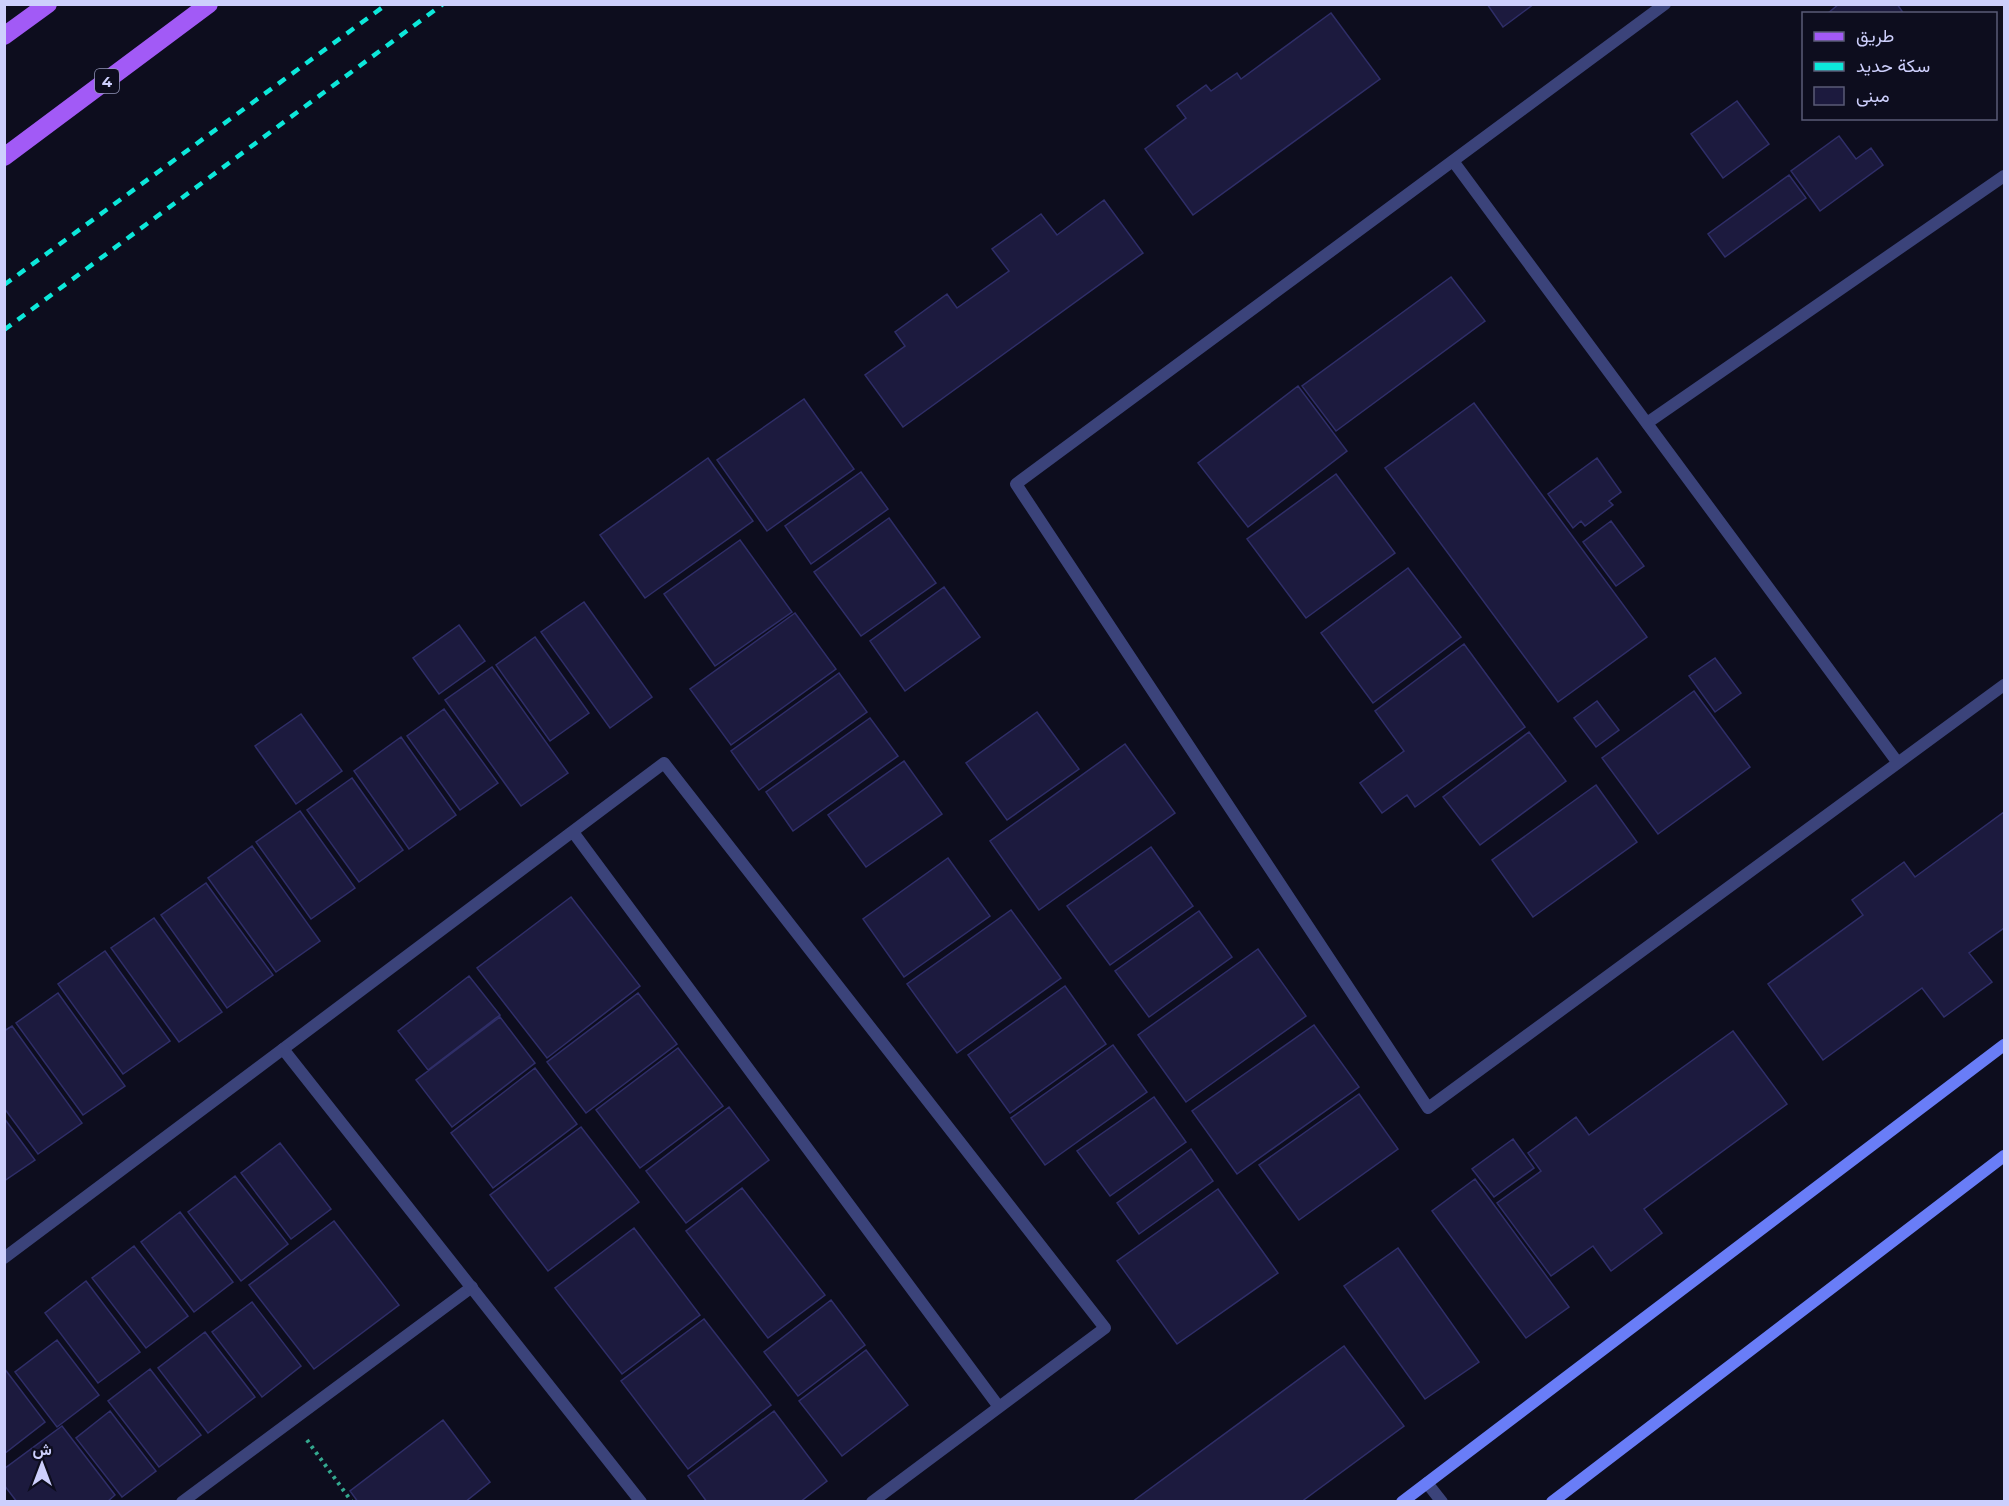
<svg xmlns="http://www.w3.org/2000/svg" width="2009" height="1506" viewBox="0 0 2009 1506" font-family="Montserrat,Vazirmatn,sans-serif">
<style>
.building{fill:#1c1a3e;stroke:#2f2e68;stroke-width:1.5}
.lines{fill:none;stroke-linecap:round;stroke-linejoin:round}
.path{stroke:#34a98f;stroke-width:4;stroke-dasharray:3 4.5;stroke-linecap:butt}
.lane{stroke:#3b437a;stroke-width:12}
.street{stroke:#3b437a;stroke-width:12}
.secondary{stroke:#697df7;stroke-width:12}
.primary{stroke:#a25af6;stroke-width:18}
.rail{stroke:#0de8da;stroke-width:4.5;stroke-dasharray:9 8;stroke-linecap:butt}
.labels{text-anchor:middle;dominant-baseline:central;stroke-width:4.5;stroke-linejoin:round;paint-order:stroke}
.shield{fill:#0d0d1e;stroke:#9395b9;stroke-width:1.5}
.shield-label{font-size:15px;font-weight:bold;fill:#cdcffc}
</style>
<rect width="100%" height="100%" fill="#0d0d1e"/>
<path class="building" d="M1487 4H1534L1503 27Z
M1839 4H1897L1904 14H1827Z
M1331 13 1380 79 1193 215 1145 149 1186 118 1177 106 1206 85 1211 91 1237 73 1241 79Z
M1737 101 1769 144 1723 178 1691 134Z
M1839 136 1856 159 1871 148 1883 165 1820 211 1791 171Z
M1789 175 1806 198 1725 257 1708 234Z
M1104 200 1143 253 903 427 865 375 905 346 895 332 947 294 957 308 1009 271 992 249 1041 214 1057 235Z
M1451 277 1485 321 1336 431 1302 386Z
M1298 386 1347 451 1248 527 1198 463Z
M804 399 854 469 767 531 717 460Z
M1474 403 1647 637 1558 702 1385 468Z
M708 458 753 521 645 598 600 535Z
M1597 458 1621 492 1609 501 1613 505 1585 526 1581 521 1573 528 1548 494Z
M861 472 888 509 811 564 785 526Z
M1336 474 1395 553 1306 618 1247 539Z
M889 518 936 583 861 636 814 572Z
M1611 521 1644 566 1616 586 1583 542Z
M740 540 792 612 715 666 664 594Z
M1408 568 1461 637 1373 703 1321 633Z
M944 587 980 637 905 691 870 641Z
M584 602 652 697 610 728 541 632Z
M795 613 836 669 731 745 690 689Z
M459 625 485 661 439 694 413 658Z
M535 637 589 713 550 741 496 665Z
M1464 644 1525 727 1415 807 1407 795 1382 813 1360 783 1404 751 1375 711Z
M1715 658 1741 693 1715 712 1689 676Z
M492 667 568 773 521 806 445 700Z
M839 673 867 712 759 790 731 751Z
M1694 691 1750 767 1658 834 1602 758Z
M1597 701 1619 730 1596 747 1574 718Z
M444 709 498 783 460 810 407 736Z
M1037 712 1079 769 1007 820 966 763Z
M301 714 342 771 296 804 255 746Z
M870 718 898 756 793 831 766 792Z
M1529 732 1566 781 1480 845 1443 797Z
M401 737 456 815 409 849 354 771Z
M1125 744 1175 813 1039 910 990 841Z
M904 761 942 814 866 867 828 815Z
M352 778 403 850 359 882 307 810Z
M1596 785 1637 842 1533 917 1492 860Z
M300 811 355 888 311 919 256 842Z
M2004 812V928L1969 953 1992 982 1944 1017 1922 988 1823 1060 1768 984 1863 915 1852 900 1904 862 1915 877Z
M252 846 320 941 276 972 208 878Z
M1151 847 1193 906 1110 965 1067 906Z
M948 858 990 916 904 977 863 919Z
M206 883 273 975 227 1008 161 915Z
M571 897 640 986 547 1058 477 968Z
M1011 910 1061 978 957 1053 907 984Z
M1199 911 1232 957 1149 1017 1115 971Z
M154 918 222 1012 179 1042 111 948Z
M1258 949 1306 1016 1186 1102 1138 1035Z
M105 951 170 1041 123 1074 58 984Z
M469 976 500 1015 428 1070 398 1031Z
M1065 986 1106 1044 1010 1113 968 1055Z
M58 993 125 1086 83 1115 16 1023Z
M638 993 677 1044 586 1113 547 1062Z
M500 1017 535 1063 452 1127 416 1080Z
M1314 1025 1359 1087 1237 1174 1192 1111Z
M12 1026 82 1123 38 1154 4 1108V1031Z
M1733 1031 1787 1104 1644 1209 1662 1233 1611 1271 1593 1246 1551 1276 1497 1203 1541 1171 1528 1153 1576 1117 1589 1135Z
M1113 1045 1147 1092 1045 1165 1011 1118Z
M678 1048 723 1106 640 1168 596 1110Z
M535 1068 577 1124 493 1188 451 1133Z
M1359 1094 1398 1149 1299 1220 1259 1165Z
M1154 1097 1186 1142 1110 1196 1077 1151Z
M729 1107 769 1160 686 1223 646 1171Z
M4 1118 35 1160 4 1181Z
M581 1127 639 1202 548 1271 490 1195Z
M1513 1139 1534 1168 1494 1197 1472 1169Z
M280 1143 331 1209 291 1239 241 1173Z
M1191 1149 1213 1181 1139 1234 1117 1203Z
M235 1176 288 1244 241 1281 188 1212Z
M1475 1179 1569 1307 1526 1338 1432 1211Z
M742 1188 825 1295 768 1338 686 1231Z
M1218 1189 1278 1273 1177 1344 1117 1261Z
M180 1212 233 1282 194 1312 141 1242Z
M334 1221 399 1305 314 1369 249 1285Z
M634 1228 700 1315 622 1374 555 1288Z
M134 1246 188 1316 146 1348 92 1278Z
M1398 1248 1479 1362 1425 1399 1344 1286Z
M86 1281 140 1352 98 1383 45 1313Z
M831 1300 865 1345 798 1396 764 1352Z
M252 1302 301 1366 262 1397 212 1332Z
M704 1319 771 1405 688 1469 621 1381Z
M205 1332 255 1397 208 1433 158 1368Z
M57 1340 99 1395 57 1427 15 1372Z
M1344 1346 1404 1426 1301 1502H1132Z
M866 1350 908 1405 842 1456 799 1401Z
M4 1368 45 1422 4 1454Z
M150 1369 201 1435 159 1467 108 1401Z
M110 1411 156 1471 122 1497 76 1438Z
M774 1411 827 1481 800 1502H707L688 1476Z
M443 1420 490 1482 465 1502H358L350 1491Z
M62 1426 115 1495 107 1502H17L4 1485V1469Z"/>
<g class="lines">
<path class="path" d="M307 1440 352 1502"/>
<path class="lane" d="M1647 423 2004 176
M573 832 999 1407
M283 1049 664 763 1105 1328 872 1502
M182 1502 472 1287"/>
<path class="street" d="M1665 4 1016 484 1428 1108 2004 685
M1453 161 1898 763
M4 1258 283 1049 641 1502
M1427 1483 1442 1502"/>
<path class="secondary" d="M1402 1502 2004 1045
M1552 1502 2004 1156"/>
<path class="primary" d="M4 36 48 4
M4 157 209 4"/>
<path class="rail" d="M4 285 387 4
M4 330 443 4"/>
</g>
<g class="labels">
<rect class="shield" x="95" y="69" width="24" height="24" rx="4.5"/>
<g class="shield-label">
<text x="107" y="81">4</text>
</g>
</g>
<rect width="2009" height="1506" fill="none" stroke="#cdcffc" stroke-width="12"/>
<rect x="1802" y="12" width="195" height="108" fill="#0d0d1e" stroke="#5a5b77" stroke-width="1.5"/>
<rect x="1814" y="32" width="30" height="9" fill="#a25af6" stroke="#5a5b77" stroke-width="1.5"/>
<text x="1856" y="42" font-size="18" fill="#cdcffc">طريق</text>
<rect x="1814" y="62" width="30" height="9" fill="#0de8da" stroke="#5a5b77" stroke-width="1.5"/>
<text x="1856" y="72" font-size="18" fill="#cdcffc">سكة حديد</text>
<rect x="1814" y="87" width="30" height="18" fill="#1c1a3e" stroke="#5a5b77" stroke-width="1.5"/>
<text x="1856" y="102" font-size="18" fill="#cdcffc">مبنى</text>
<g transform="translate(42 1464)" stroke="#0d0d1e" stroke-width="4.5" paint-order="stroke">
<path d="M0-4.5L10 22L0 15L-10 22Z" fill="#cdcffc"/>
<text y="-9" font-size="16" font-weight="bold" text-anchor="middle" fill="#cdcffc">ش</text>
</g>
</svg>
